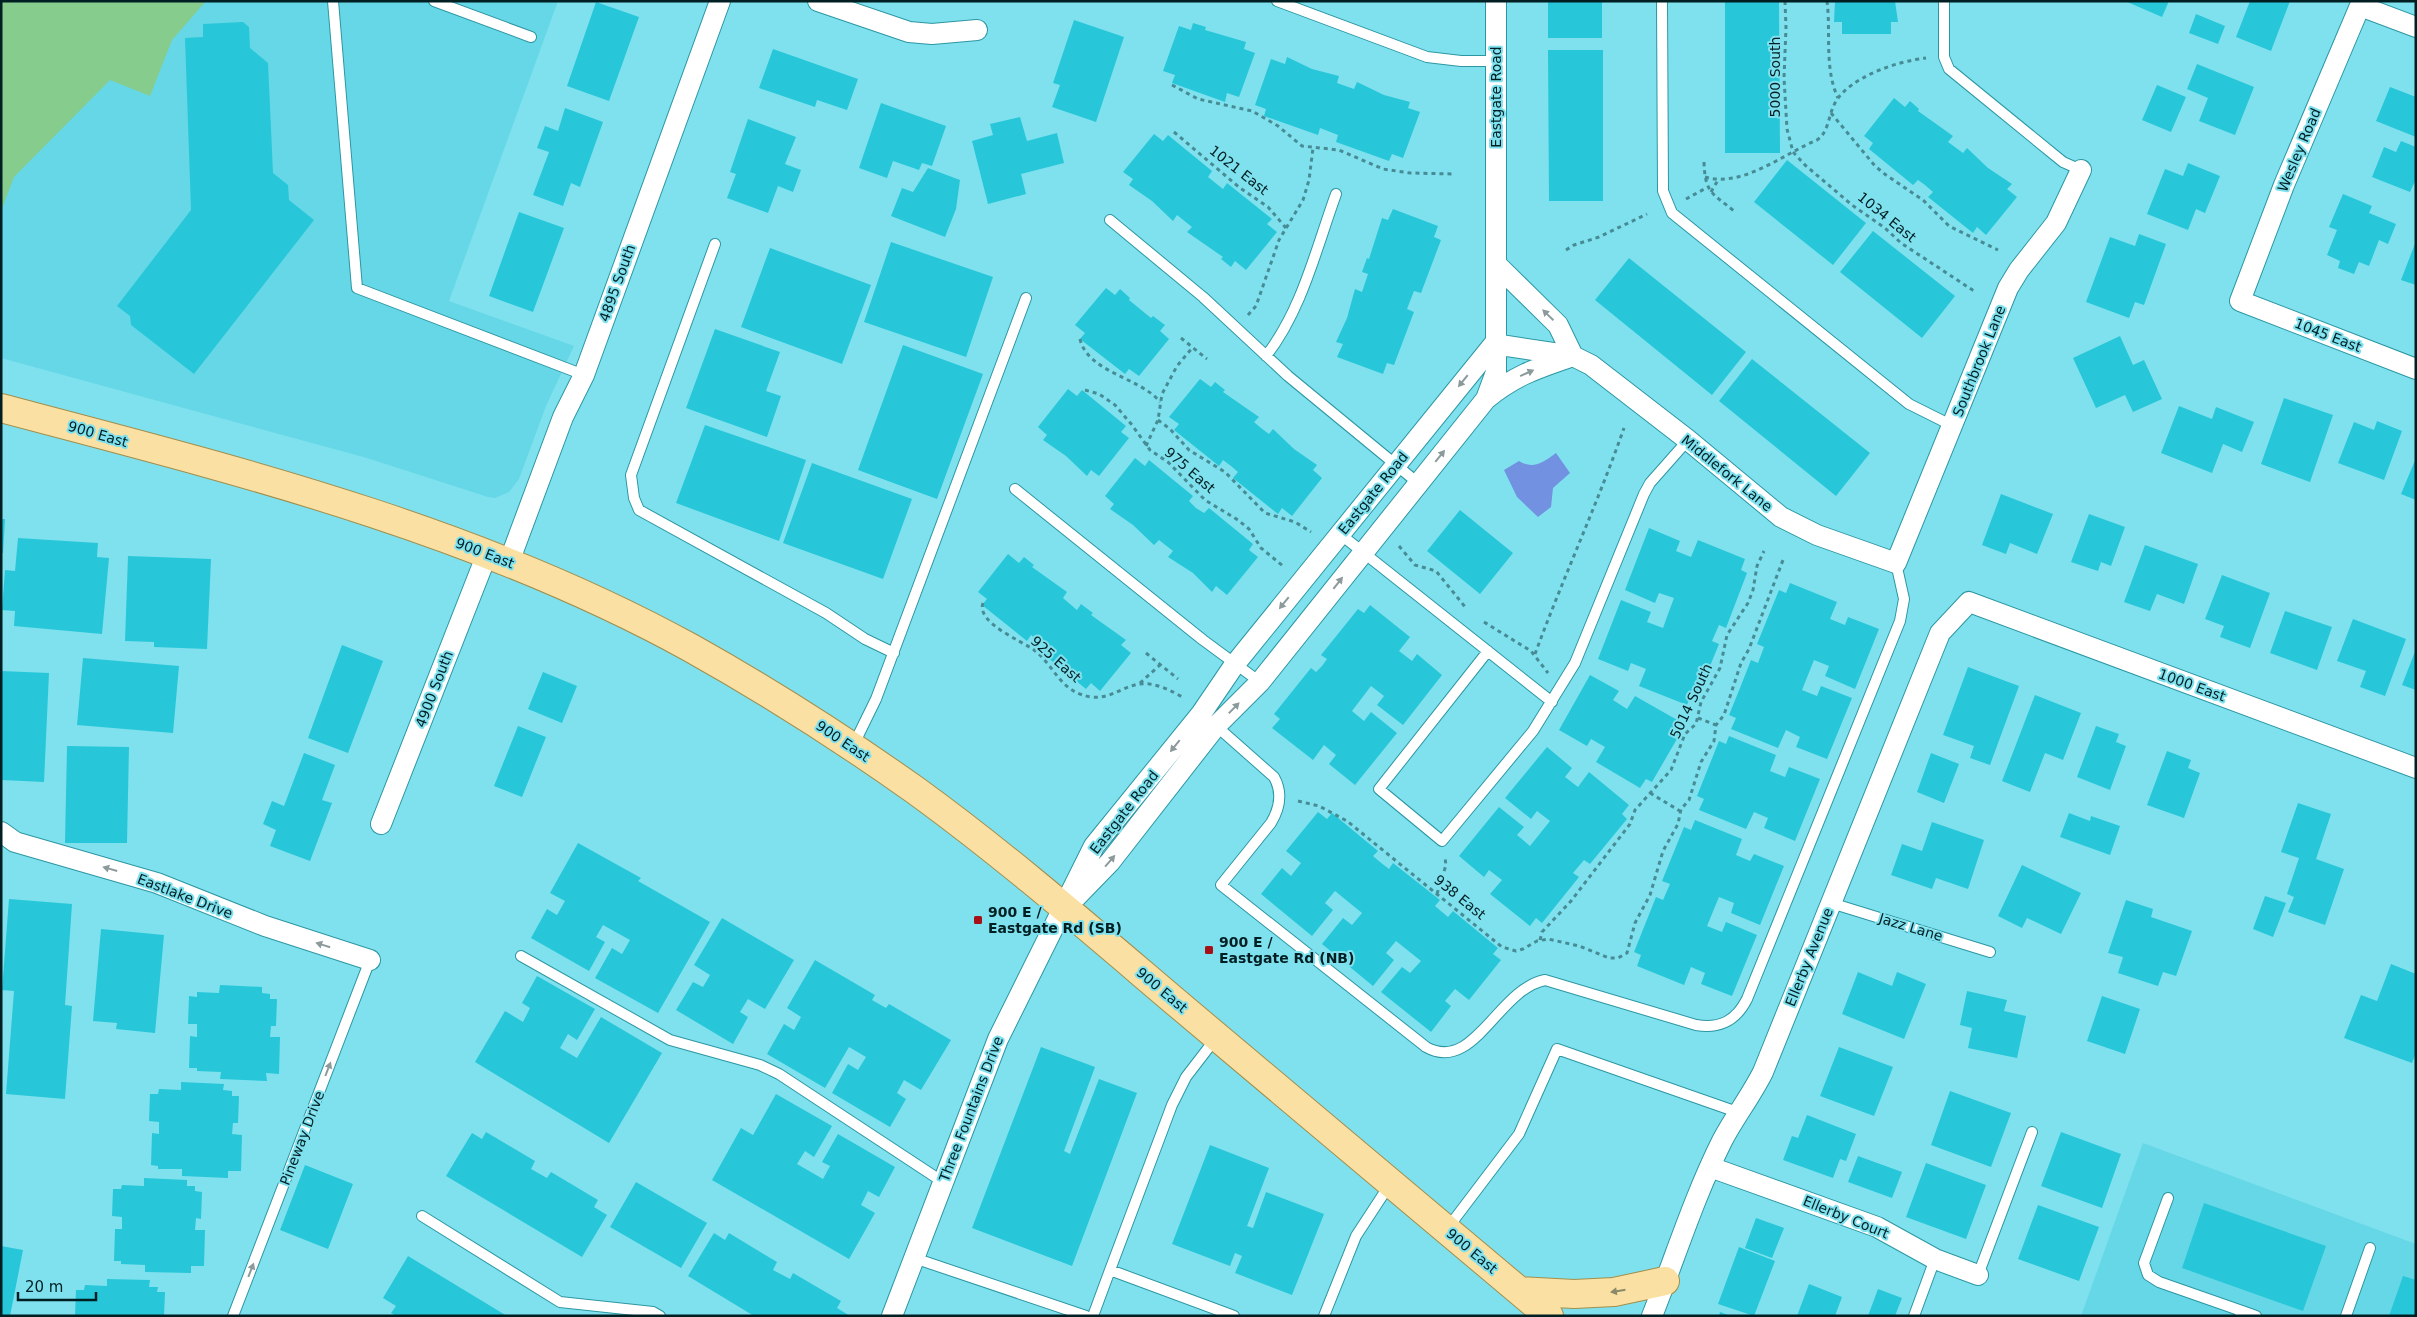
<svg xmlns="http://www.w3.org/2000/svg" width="2417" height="1317" viewBox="0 0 2417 1317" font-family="'DejaVu Sans',sans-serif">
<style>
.built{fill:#66d7e6}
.green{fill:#86cc8d}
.water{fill:#7291e1}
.building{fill:#27c7d9}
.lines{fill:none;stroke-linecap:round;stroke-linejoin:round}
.lane-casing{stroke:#2c97a3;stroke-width:12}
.street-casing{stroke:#2c97a3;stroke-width:22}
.primary-casing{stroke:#a18f4d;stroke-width:30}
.path{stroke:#478c95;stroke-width:3;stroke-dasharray:4 4;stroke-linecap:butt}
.lane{stroke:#fff;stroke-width:10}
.street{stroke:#fff;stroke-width:20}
.primary{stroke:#fae0a2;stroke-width:28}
.oneway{fill:#8c9a9c}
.oneway2{fill:#8a8969}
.poi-dot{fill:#a61016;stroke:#7fe1ee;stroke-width:2}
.labels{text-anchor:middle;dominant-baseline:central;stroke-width:4;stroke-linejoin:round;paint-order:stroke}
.street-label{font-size:14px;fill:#001f23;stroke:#7fe1ee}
.poi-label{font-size:14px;font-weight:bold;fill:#001f23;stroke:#7fe1ee;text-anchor:start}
</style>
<rect width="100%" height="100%" fill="#7fe1ee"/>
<path class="built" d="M141 1H558L449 301 574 346 546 406 519 479 509 492 495 498 488 497 367 458 1 358V151Z
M2143 1143 2416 1244V1316H2081Z"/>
<path class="green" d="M1 1H206L172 40 150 96 110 80 14 177 1 211Z"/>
<path class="water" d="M1556 453 1570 473 1553 488 1551 507 1538 517 1517 497 1504 470 1519 461C1533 470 1544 462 1556 453Z"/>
<path class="building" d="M1548 1H1602V38H1548Z
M1835 1H1895L1898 22H1891V34H1842V22H1834Z
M2125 1H2169L2162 17Z
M2250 1H2290L2271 51 2236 37Z
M596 2 639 17 609 101 567 86Z
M1725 2H1779L1780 153H1725Z
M2196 14 2225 26 2218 44 2189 33Z
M1074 20 1124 37 1096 122 1052 107 1060 85 1053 83Z
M243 22 249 27 250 48 268 63 273 173 288 185 289 200 314 220 194 374 131 325 130 316 117 306 191 210 185 38 203 37V24Z
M1193 23 1206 27 1205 30 1246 42 1244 49 1255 53 1239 97 1227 93 1225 102 1172 83 1175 75 1163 71 1179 26 1191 30Z
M773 49 858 79 847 110 817 100 815 107 759 88Z
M1548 50H1603V201H1549Z
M1287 57 1312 69 1339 76 1337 83 1354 89 1357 82 1384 95 1410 102 1408 108 1420 112 1403 158 1392 154 1389 161 1336 142 1338 135 1320 128 1318 135 1264 116 1266 109 1255 105 1271 59 1285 64Z
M2197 64 2254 87 2235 135 2199 121 2208 98 2187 89Z
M2157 85 2186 97 2171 132 2142 120Z
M2390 87 2416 97V137L2376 121Z
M1894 98 1905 107 1910 101 1919 109 1918 111 1953 136 1948 142 1963 153 1967 148 1988 168 2012 184 2007 189 2017 197 1986 235 1977 227 1973 233 1928 197 1933 192 1925 185 1918 180 1913 185 1869 149 1873 143 1864 136Z
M881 103 946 126 932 166 922 163 919 170 893 161 887 178 859 168Z
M565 108 603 122 580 187 571 183 563 206 533 195 549 152 537 148 545 126 558 131Z
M1020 117 1027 141 1057 133 1064 163 1021 174 1026 194 988 204 972 141 993 135 990 124Z
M748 119 796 137 785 164 801 170 793 192 778 186 768 213 727 198 736 174 730 172Z
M1154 134 1163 141 1168 135 1212 171 1208 177 1223 189 1227 183 1272 219 1267 224 1277 232 1246 270 1235 261 1231 267 1221 259 1223 257 1187 232 1192 227 1177 215 1173 221 1152 201 1129 185 1133 179 1123 172Z
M2401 141 2416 147V179L2410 192 2372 177 2384 147 2396 152Z
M1787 160 1866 223 1833 265 1754 202Z
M2188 163 2220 176 2205 213 2196 209 2188 230 2147 214 2165 169 2183 176Z
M928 168 960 180 956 209 945 237 891 216 902 188 913 192Z
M2343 194 2372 206 2369 213 2396 224 2388 244 2379 240 2369 266 2359 262 2354 274 2338 268 2340 261 2327 255 2337 230 2329 227Z
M1393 209 1438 226 1434 237 1441 240 1421 293 1414 291 1407 309 1414 312 1394 365 1387 363 1383 374 1337 357 1343 344 1336 342 1347 318 1355 289 1362 292 1368 274 1362 272 1367 258 1369 259 1382 218 1388 220Z
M519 212 564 228 533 312 489 296Z
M1873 231 1955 296 1922 338 1840 272Z
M2139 234 2166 244 2144 305 2135 302 2129 318 2086 302 2110 237 2135 246Z
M2416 241V285L2401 280Z
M891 242 993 277 966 357 864 322Z
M770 248 871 285 842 364 741 327Z
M1629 258 1746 352 1712 395 1595 300Z
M1106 288 1115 295 1120 289 1130 298 1129 300 1151 318 1153 316 1165 325 1160 331 1169 339 1139 376 1129 369 1125 374 1080 339 1085 333 1075 325Z
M715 329 780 352 766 391 781 396 767 437 686 408Z
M2120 336 2133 365 2144 360 2162 399 2133 412 2125 395 2096 408 2073 358Z
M903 345 983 374 937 499 858 470Z
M1752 359 1870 453 1836 496 1719 401Z
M1200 379 1211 387 1215 382 1225 390 1223 392 1259 417 1254 422 1261 428 1269 434 1273 429 1294 449 1317 465 1313 470 1322 478 1292 516 1282 508 1278 514 1233 478 1238 472 1231 466 1223 460 1219 466 1174 430 1179 424 1169 417Z
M1068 389 1077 396 1082 390 1126 426 1121 432 1129 438 1099 476 1091 470 1087 476 1066 456 1043 440 1047 435 1038 427Z
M2284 398 2333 415 2310 482 2261 464Z
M2179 406 2212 419 2216 407 2254 422 2242 452 2223 444 2212 473 2161 453Z
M2377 421 2402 431 2384 480 2338 463 2354 422 2374 430Z
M705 425 806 460 779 541 676 503Z
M1135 458 1145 466 1149 460 1193 496 1189 501 1196 508 1204 513 1209 508 1253 544 1249 550 1258 557 1227 595 1216 586 1212 592 1193 573 1168 557 1173 551 1159 540 1154 545 1133 525 1110 509 1114 504 1105 496Z
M2416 458V500L2401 494Z
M812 463 912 499 883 579 783 543Z
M2001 494 2053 514 2037 554 2010 543 2006 554 1982 545Z
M1460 510 1513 553 1480 594 1427 551Z
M2089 514 2125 527 2111 566 2101 562 2098 571 2071 562Z
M1 519H5L3 553H1Z
M1649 528 1680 541 1676 551 1691 557 1698 540 1745 559 1741 570 1747 573 1726 628 1719 625 1712 641 1719 644 1697 698 1691 695 1687 705 1639 686 1646 669 1631 663 1628 671 1598 659 1621 600 1651 612 1647 622 1663 628 1668 614 1674 598 1659 593 1655 603 1625 590Z
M18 538 98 543 97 557 109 558 102 634 14 626 15 611 2 610 5 570 15 571Z
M2145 545 2198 564 2184 604 2157 594 2150 611 2124 602Z
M1008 554 1019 563 1024 557 1034 565 1032 567 1067 592 1063 598 1077 610 1081 604 1093 613 1091 615 1126 640 1121 645 1131 653 1100 691 1091 683 1086 689 1042 653 1047 648 1031 635 1027 641 982 605 987 599 978 592Z
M128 556 211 559 207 649 154 647V642L125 641Z
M2222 575 2270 593 2250 648 2220 637 2224 626 2205 619Z
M1790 583 1837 602 1830 619 1845 625 1848 617 1879 629 1855 689 1825 676 1829 666 1814 660 1802 690 1817 696 1821 686 1852 698 1827 759 1796 747 1800 737 1786 730 1778 748 1731 729 1736 718 1729 715 1740 688 1751 660 1758 663 1764 647 1757 644 1779 590 1786 593Z
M1370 605 1410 637 1399 651 1412 661 1417 654 1442 675 1403 725 1377 705 1384 696 1371 686 1352 711 1364 721 1371 712 1397 733 1355 785 1329 764 1336 755 1324 745 1313 760 1272 728 1280 719 1274 714 1311 668 1316 672 1322 666 1327 659 1321 655 1358 609 1364 613Z
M2285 611 2332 627 2317 670 2270 653Z
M2353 619 2406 639 2385 696 2360 687 2366 671 2337 661Z
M342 645 383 661 348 753 308 738Z
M2416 649V690L2402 685Z
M83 658 179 666 173 733 77 725Z
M1968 667 2019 686 1990 765 1970 758 1974 746 1943 735Z
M1 671 49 673 44 782 2 780Z
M543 672 577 686 562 723 528 709Z
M1590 675 1619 691 1613 700 1627 709 1635 696 1679 721 1675 729 1681 732 1652 782 1646 779 1640 788 1596 762 1605 747 1591 739 1587 746 1559 730Z
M2035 695 2081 713 2063 760 2045 753 2030 792 2002 781Z
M518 726 546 737 522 797 494 786Z
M2096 726 2119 734 2116 742 2126 746 2110 790 2077 777Z
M1729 736 1776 755 1770 771 1785 777 1789 767 1820 779 1795 841 1764 828 1768 818 1754 812 1746 829 1699 810 1704 799 1697 796 1719 741 1726 744Z
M67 746 129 747 127 843H65Z
M1547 747 1572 768 1565 777 1578 787 1589 772 1629 805 1622 814 1627 819 1590 864 1584 860 1573 873 1579 877 1542 923 1536 918 1530 926 1490 894 1502 880 1489 870 1484 877 1459 856 1499 807 1524 827 1517 835 1530 846 1550 821 1537 811 1531 819 1505 798Z
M2167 751 2191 760 2188 768 2200 773 2184 818 2147 805Z
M304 753 335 765 322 800 332 803 310 861 270 846 276 830 263 824 272 801 284 806Z
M1931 753 1959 764 1944 803 1917 792Z
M2298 803 2331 814 2316 859 2344 869 2325 925 2288 912 2294 897 2287 894 2299 858 2281 852Z
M1318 812 1327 819 1332 813 1378 851 1373 856 1380 862 1389 869 1393 863 1440 900 1435 906 1448 917 1453 911 1498 948 1493 954 1501 960 1469 1000 1455 989 1445 1001 1451 1006 1431 1032 1381 992 1402 967 1410 973 1421 961 1396 941 1386 953 1394 960 1373 986 1322 944 1343 918 1352 925 1362 913 1335 891 1325 903 1333 910 1312 936 1261 894 1282 868 1291 876 1301 863 1286 851Z
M2069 813 2090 821 2091 816 2120 826 2110 855 2060 837Z
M1695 820 1742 839 1736 855 1750 861 1754 854 1784 866 1760 925 1731 913 1734 903 1719 897 1707 926 1722 932 1726 922 1757 935 1732 996 1701 984 1705 973 1691 967 1684 985 1637 966 1641 955 1634 952 1656 897 1663 900 1670 884 1662 881 1684 827 1691 830Z
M1932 822 1984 840 1968 889 1936 878 1932 889 1891 875 1902 844 1922 851Z
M578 843 641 878 638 881 710 922 658 1013 595 978 612 948 622 954 630 940 603 925 596 937 605 942 589 971 531 938 547 909 557 915 565 901 550 893Z
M2022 865 2081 893 2061 934 2027 918 2022 928 1998 916Z
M2265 896 2286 903 2273 937 2253 929Z
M9 899 72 904 65 1005 72 1006 65 1099 6 1094 14 991 2 990Z
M2126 900 2153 909 2151 917 2192 931 2176 976 2163 972 2158 986 2118 973 2123 957 2108 953Z
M722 918 794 960 765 1009 748 999 740 1012 748 1017 733 1044 676 1010 693 982 703 987 710 975 694 965Z
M101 929 164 935 155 1033 116 1029 117 1023 93 1021Z
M815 960 875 995 872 1000 886 1008 889 1004 951 1040 921 1090 904 1080 897 1093 906 1099 890 1127 832 1093 848 1064 858 1070 866 1057 849 1047 825 1088 767 1054 784 1024 794 1030 801 1017 787 1008Z
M2391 964 2416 974V1053L2412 1063 2344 1038 2361 995 2377 1001Z
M1858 972 1892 986 1897 972 1926 984 1904 1039 1842 1014Z
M537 976 595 1009 577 1040 568 1034 560 1048 577 1058 601 1017 662 1053 609 1143 475 1062 505 1011 523 1022 530 1008 522 1003Z
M220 985 262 987V993L270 994V999H277L276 1026H271L270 1037H280L279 1074 266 1073 267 1081 220 1079 221 1072 197 1071V1068H189L190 1036 197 1037V1024H188L189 996 197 997V992L219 993Z
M1967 991 2007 1000 2004 1011 2026 1016 2017 1058 1968 1048 1972 1028 1960 1025Z
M2102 996 2140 1009 2125 1054 2087 1041Z
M1041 1047 1095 1067 1064 1151 1070 1154 1099 1079 1137 1093 1072 1266 972 1228Z
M1839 1047 1893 1067 1874 1116 1820 1096Z
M181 1082 224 1084 223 1090 232 1091V1096H239L238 1123H233L232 1134 242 1135 241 1171H228V1178L182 1176V1169H158V1166L151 1165 152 1133 159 1134V1122L149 1121 150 1094H158L159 1089 181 1090Z
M1950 1091 2011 1113 1991 1167 1931 1145Z
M776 1094 832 1126 814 1157 805 1151 797 1164 823 1179 830 1166 822 1162 838 1134 895 1167 879 1197 868 1191 861 1205 875 1213 849 1259 712 1180 741 1128 753 1135Z
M1807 1115 1856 1134 1846 1161 1840 1159 1833 1178 1783 1160 1792 1136 1798 1138Z
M486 1132 535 1161 531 1169 547 1178 551 1172 598 1200 594 1207 607 1215 582 1257 446 1176 472 1133 482 1139Z
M2061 1132 2121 1154 2102 1208 2041 1186Z
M1210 1145 1269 1168 1247 1226 1253 1228 1266 1192 1324 1214 1292 1295 1235 1273 1242 1256 1235 1253 1230 1266 1172 1244Z
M1858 1156 1902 1172 1892 1198 1848 1182Z
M1926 1163 1986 1185 1966 1239 1906 1217Z
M305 1165 353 1184 328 1249 280 1230Z
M144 1178 187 1180V1186H195V1191L202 1192 201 1219 196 1218 195 1230H205L204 1266H191V1273L145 1272V1265L121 1264V1261H114L115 1229H122V1217L112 1216 113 1189H121L122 1185 144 1186Z
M636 1182 707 1223 681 1268 610 1227Z
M2204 1203 2326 1246 2303 1311 2182 1268Z
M2038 1205 2099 1227 2079 1281 2018 1259Z
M1756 1218 1784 1228 1772 1258 1745 1248Z
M714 1233 725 1240 729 1233 777 1262 773 1270 790 1279 793 1273 841 1301 837 1308 850 1316H754L688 1276Z
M1 1246 23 1250 10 1316H1Z
M1739 1247 1775 1261 1754 1316 1718 1304Z
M408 1256 507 1316H396L391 1313 396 1306 383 1298Z
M2403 1276 2416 1280V1316H2389Z
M107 1279 150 1280 149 1287H158L157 1292H165L164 1316H75L76 1290H84L85 1285 107 1286Z
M1809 1284 1842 1297 1835 1316H1797Z
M1878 1289 1902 1298 1895 1316H1868Z
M1720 1312 1731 1316H1719Z"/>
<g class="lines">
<g class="lane-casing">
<path id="lane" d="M333 1 357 288 584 375
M434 1 531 37
M1277 1 1427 57 1461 61H1496
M1662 1 1663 191 1672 213 1909 404 1953 426
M1944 1V57L1949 69 2063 162 2081 170
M1110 220 1203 297 1288 376 1418 483
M715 244 631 475 634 498 639 510 826 613 865 639 894 653
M1266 356C1302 310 1316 249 1336 194
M1015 489 1203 640 1260 682
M1340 534 1552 702
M1488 651 1379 789 1442 841 1533 731 1575 663 1644 494 1650 483 1688 440
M1214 724 1274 777C1283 793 1280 808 1271 823L1221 885 1426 1047C1474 1074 1498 989 1545 980L1696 1025C1720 1029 1736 1021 1747 999L1900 621 1904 599 1896 563
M853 746 876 699 1026 298
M1831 903 1990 952
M521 956 670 1040 760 1065 779 1074 943 1182
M1216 1038 1186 1077 1172 1105 1110 1270 1234 1316
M2168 1198 2144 1263 2148 1275 2159 1282 2242 1311 2240 1316
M422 1216 560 1302 653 1312 660 1316
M1447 1229 1519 1134 1557 1049 1740 1113
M914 1258 1086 1316
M1978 1275 2032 1132
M2242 1311 2256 1316
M233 1316 370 960
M1093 1316 1110 1270
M1324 1316 1356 1236 1390 1184
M1914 1316 1935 1259
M2346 1316 2370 1248"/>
</g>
<g class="street-casing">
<path id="street" d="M818 1 909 32 932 34 977 30
M2362 1 2284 185 2240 301 2416 369
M2360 6 2416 27
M1494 344 1573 356 1591 365 1688 440 1781 517 1817 535 1896 563 2008 288 2019 270 2056 223 2081 170
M1486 399C1515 375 1538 368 1573 356L1558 325 1496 264
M509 562 563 417 584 375 720 1
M381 824 487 554
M1 832 15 842 157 883 265 926 370 960
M1076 897 1110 862 1216 726 1260 682 1486 399 1496 372V1
M1710 1167 1877 1227 1935 1259 1978 1275
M892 1316 998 1039 1094 846 1201 714 1235 664 1494 344
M1652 1316C1675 1258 1694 1197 1722 1141 1734 1118 1751 1096 1763 1072L1940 633 1969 602 2416 768"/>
</g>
<g class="primary-casing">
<path id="primary" d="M1 408C236 470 477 530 691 648 768 691 843 739 915 790 1006 856 1092 931 1178 1004 1302 1108 1425 1212 1549 1316
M1520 1291 1574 1294 1614 1292 1665 1281"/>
</g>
<path class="path" d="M1785 1 1786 28 1784 78 1787 129 1793 152 1805 165 1852 205 1885 228 1901 243 1974 291
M1827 1C1831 33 1824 68 1838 98
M1172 85 1198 99 1252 111 1278 126 1302 146 1339 150 1383 169 1410 173 1455 174
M1831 113 1875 166 1886 175 1923 200 1949 226 1998 250
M1174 132 1240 188 1268 207 1286 228
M1704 162C1705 193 1712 193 1734 211
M1705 177C1743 188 1783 154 1817 140 1829 132 1828 116 1835 103 1849 77 1898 61 1926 58
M1711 192 1718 180
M1686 199 1708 187
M1566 250 1574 245 1599 237 1647 214
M1248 315 1256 306 1279 240 1303 200 1309 180 1313 148
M1181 338 1207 359
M1080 339C1088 373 1140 377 1160 402
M1085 390 1099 394 1115 405 1132 425 1150 450 1169 463 1205 500 1238 520 1249 529 1261 548 1283 566
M1158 420 1170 429 1189 450 1225 472 1265 513 1295 522 1311 532
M1146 446 1158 420 1162 394 1177 366 1193 347
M1399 546 1415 565 1436 571 1466 608
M983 603C976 623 1022 641 1034 650 1056 667 1060 693 1092 697 1111 699 1123 686 1140 684 1155 682 1172 691 1184 698
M1484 622 1531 651 1548 673
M1146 653 1178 679
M1535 654C1563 578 1597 505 1624 428
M1140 683 1160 665
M1698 718 1716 725
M1650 793 1680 811
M1298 801 1319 806 1347 821 1502 947 1516 951 1523 949 1537 941 1548 939 1579 946 1609 958H1618L1627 953 1635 923 1650 895 1663 851 1678 824 1681 809 1689 800 1701 762 1714 741 1716 725 1724 715 1741 663 1749 649 1783 560
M1437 894 1446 865 1445 858
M1540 940 1542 932 1571 901 1630 824 1635 810 1671 770 1685 734 1696 724 1701 702 1720 668 1727 635 1748 603 1753 590 1757 566 1764 551"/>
<use href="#lane" class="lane"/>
<use href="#street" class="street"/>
<use href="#primary" class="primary"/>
</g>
<defs><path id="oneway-solid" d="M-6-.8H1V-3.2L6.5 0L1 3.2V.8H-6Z" transform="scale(1.25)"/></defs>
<g class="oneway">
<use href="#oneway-solid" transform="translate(1548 315) rotate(-136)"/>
<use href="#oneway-solid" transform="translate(1527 373) rotate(-24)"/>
<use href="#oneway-solid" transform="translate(1463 381) rotate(129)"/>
<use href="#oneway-solid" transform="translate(1440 456) rotate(-51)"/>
<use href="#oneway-solid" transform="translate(1338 583) rotate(-52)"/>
<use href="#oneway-solid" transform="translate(1284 603) rotate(129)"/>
<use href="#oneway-solid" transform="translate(1234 708) rotate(-46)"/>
<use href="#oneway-solid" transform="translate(1175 746) rotate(129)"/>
<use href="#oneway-solid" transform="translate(1110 861) rotate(-49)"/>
<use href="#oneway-solid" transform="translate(110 869) rotate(-164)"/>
<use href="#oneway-solid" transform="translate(323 945) rotate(-162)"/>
<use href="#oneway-solid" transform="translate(328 1069) rotate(-69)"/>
<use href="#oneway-solid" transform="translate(251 1270) rotate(-69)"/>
</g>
<use class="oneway2" href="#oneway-solid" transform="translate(1618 1291) rotate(171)"/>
<g class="poi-dot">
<rect x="973" y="915" width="10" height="10" rx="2.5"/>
<rect x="1204" y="945" width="10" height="10" rx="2.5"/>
</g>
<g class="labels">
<g class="street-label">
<text transform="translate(1775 77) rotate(-90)">5000 South</text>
<text transform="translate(1496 97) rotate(-90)">Eastgate Road</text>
<text transform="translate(2299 150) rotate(-67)">Wesley Road</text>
<text transform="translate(1239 170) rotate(38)">1021 East</text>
<text transform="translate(1887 217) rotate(39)">1034 East</text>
<text transform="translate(617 283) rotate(-70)">4895 South</text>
<text transform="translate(2328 335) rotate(21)">1045 East</text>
<text transform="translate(1979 361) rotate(-68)">Southbrook Lane</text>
<text transform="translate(98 434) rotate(16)">900 East</text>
<text transform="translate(1190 470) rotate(41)">975 East</text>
<text transform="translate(1727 473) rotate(39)">Middlefork Lane</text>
<text transform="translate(1373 493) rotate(-51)">Eastgate Road</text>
<text transform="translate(485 553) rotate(21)">900 East</text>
<text transform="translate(1056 659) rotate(42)">925 East</text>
<text transform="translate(2192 685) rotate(20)">1000 East</text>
<text transform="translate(434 689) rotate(-69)">4900 South</text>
<text transform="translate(1691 701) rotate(-65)">5014 South</text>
<text transform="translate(843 741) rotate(34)">900 East</text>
<text transform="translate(1124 812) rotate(-52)">Eastgate Road</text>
<text transform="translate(185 896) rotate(21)">Eastlake Drive</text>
<text transform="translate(1460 897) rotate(39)">938 East</text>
<text transform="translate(1911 927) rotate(17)">Jazz Lane</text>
<text transform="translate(1809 957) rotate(-68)">Ellerby Avenue</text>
<text transform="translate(1162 990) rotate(40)">900 East</text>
<text transform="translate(971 1109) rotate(-69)">Three Fountains Drive</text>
<text transform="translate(302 1138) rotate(-69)">Pineway Drive</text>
<text transform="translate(1846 1217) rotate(22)">Ellerby Court</text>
<text transform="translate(1472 1251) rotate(40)">900 East</text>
</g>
<g class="poi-label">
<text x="988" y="912">900 E /<tspan x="988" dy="16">Eastgate Rd (SB)</tspan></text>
<text x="1219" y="942">900 E /<tspan x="1219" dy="16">Eastgate Rd (NB)</tspan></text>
</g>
</g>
<rect width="2417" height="1317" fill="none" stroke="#001f23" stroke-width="5"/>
<path d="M18 1292v8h78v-8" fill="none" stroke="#001f23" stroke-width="2.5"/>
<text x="25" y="1292" font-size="15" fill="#001f23" stroke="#7fe1ee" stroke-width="4" paint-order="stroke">20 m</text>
</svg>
